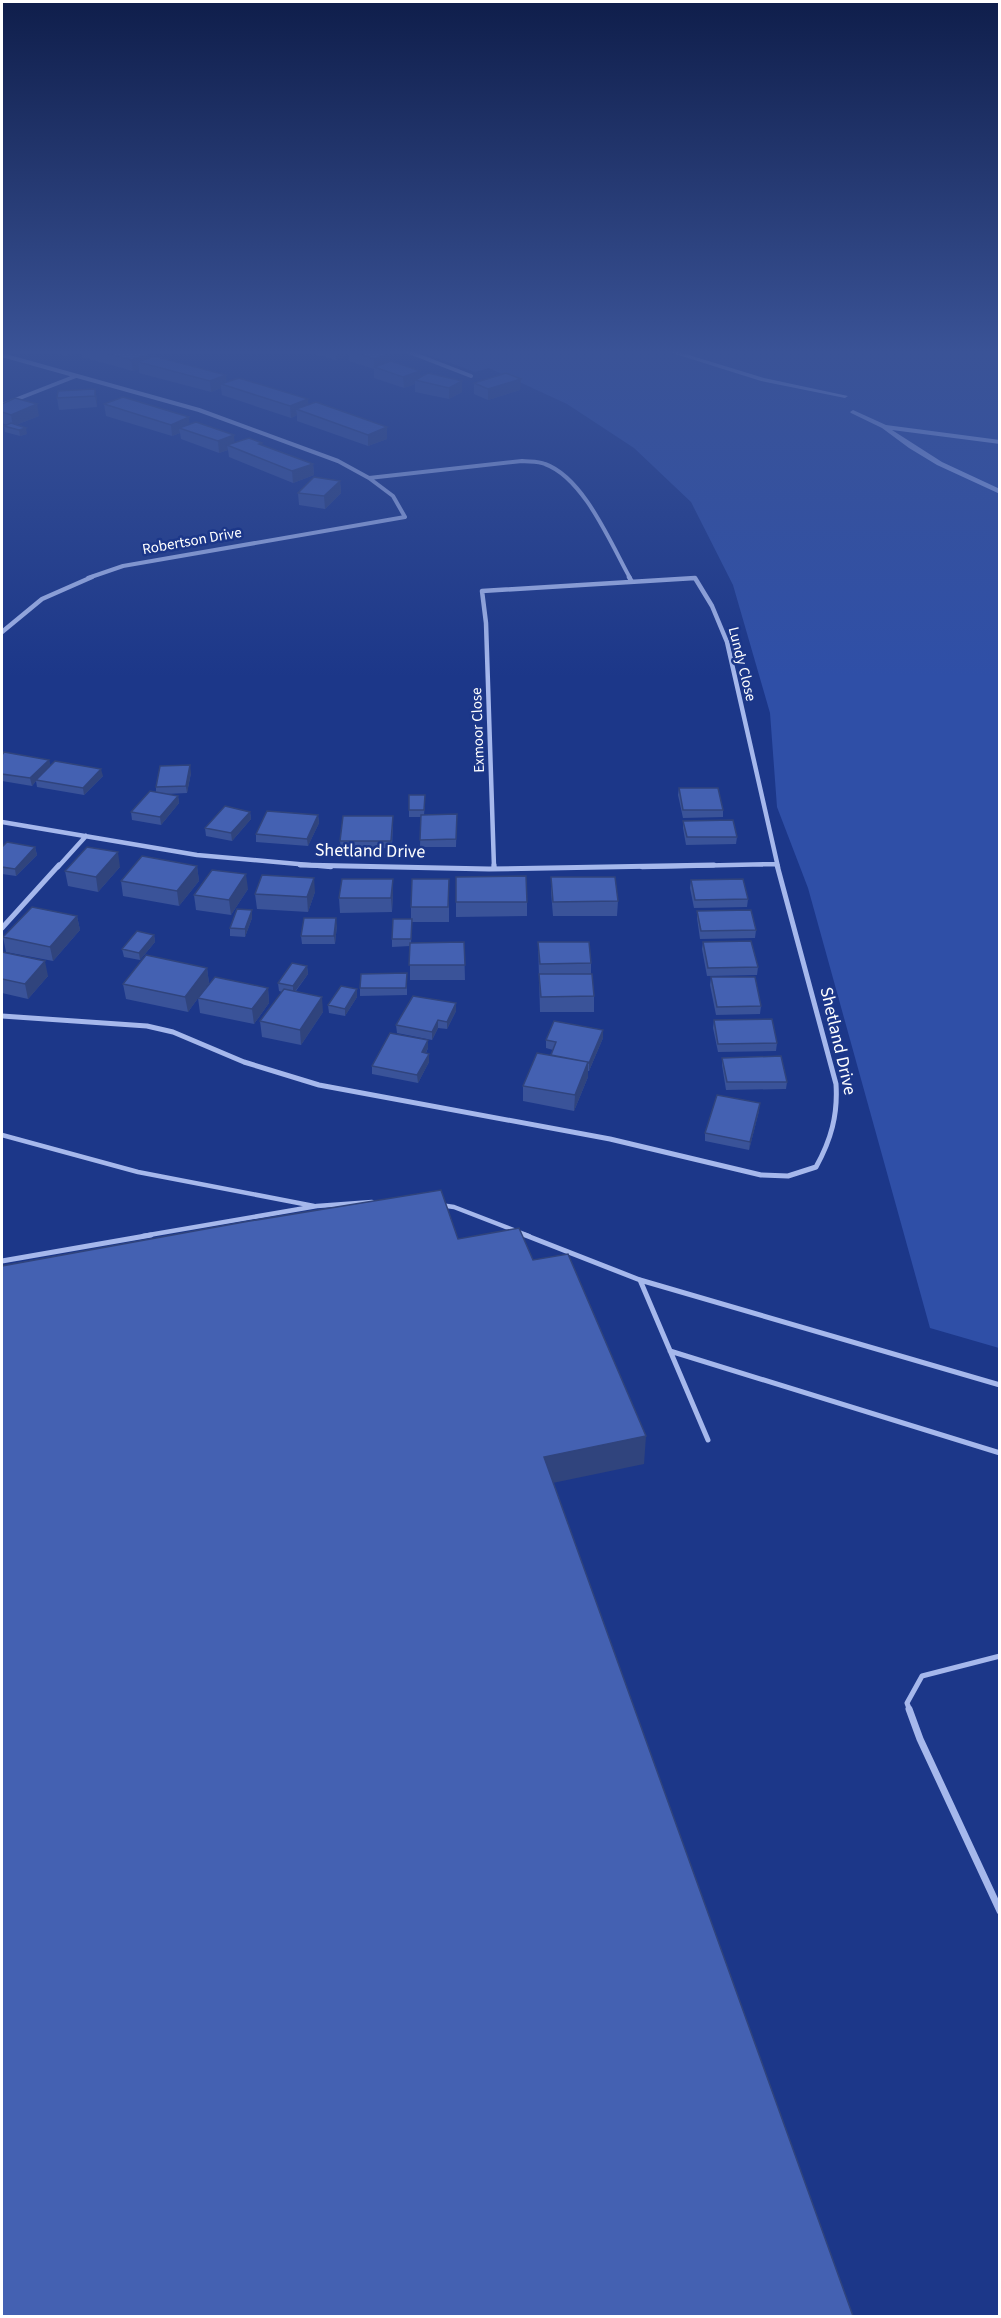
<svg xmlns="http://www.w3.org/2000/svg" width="1001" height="2318" viewBox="0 0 1001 2318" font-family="'Source Sans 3',sans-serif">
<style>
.green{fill:#2f4fa7}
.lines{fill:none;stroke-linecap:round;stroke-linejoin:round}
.stream{fill:#99b0ee;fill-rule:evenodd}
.lane-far2{stroke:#a6b8ec;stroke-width:4.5}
.lane-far1{stroke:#a6b8ec;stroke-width:5}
.lane{stroke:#a6b8ec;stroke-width:7}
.street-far2{stroke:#a6b8ec;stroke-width:4}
.street-far1{stroke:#a6b8ec;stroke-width:4.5}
.street{stroke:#a6b8ec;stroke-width:5}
.wall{fill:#3a5399}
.shaded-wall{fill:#30447d}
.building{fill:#4461b2;stroke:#30447d;stroke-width:1.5}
.labels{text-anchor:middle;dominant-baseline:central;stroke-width:5;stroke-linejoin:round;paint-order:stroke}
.far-street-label{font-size:15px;fill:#fff;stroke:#1c3789}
.street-label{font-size:18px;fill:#fff;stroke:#1c3789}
</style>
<rect width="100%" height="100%" fill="#1c3789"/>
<path class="green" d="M420 352H999V1348L930 1328 808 888 777 807 770 713 733 585 691 502 634 448 567 404 489 368 475 372Z"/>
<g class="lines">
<path class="stream" d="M669 352H679L764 378 848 396 845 398 761 381Z
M853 410 886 425 1000 440V444L892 430 942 462 1000 489V494L937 465 909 448 882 428 851 413 850 412Z"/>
<path class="lane-far2" d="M2 1135 138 1172 314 1206
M440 1205 454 1207 529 1236
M143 1236 317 1206 372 1202"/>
<path class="lane-far1" d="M525 1235 640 1280 1000 1385
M2 1261 151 1235
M640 1280 708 1440
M670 1351 1000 1453
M910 1711 907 1703 922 1676 1000 1656"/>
<path class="lane" d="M909 1709 920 1739 1000 1911"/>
<path class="street-far2" d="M409 352 471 376
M2 355 199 410 338 461 369 478 393 496 405 517 123 566 88 578
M2 405 76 376
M369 478 522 461C529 462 538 461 545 464 584 478 611 544 630 578"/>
<path class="street-far1" d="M629 577 632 582
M2 632 42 599 92 577
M2 822 197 855 331 867
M58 867 86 836
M494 867 486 623 482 591 695 578 712 606 727 642 778 867
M642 867 777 864"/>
<path class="street" d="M300 865 489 869 714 865
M494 865V868
M2 928 59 865
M2 1016 147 1026 173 1032 244 1062 319 1085 610 1139 761 1175 788 1176 816 1167C831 1140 838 1115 836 1084L777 865"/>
</g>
<path class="wall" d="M55 352H77L66 356Z
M82 352H142L149 358 226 382 308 405 387 439 368 446 297 421V415L291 418 222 395 221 388 211 392 139 373V369L133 371 82 357Z
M308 352H387L390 361 421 377 462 381V392L449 399 415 392V384L404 388 374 378V369L349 361V354L336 360Z
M474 383 520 390 488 400 474 394Z
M95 389 97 400V407L59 410 57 398Z
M2 404 39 416 16 425 27 434 20 436 5 432 4 426 7 425 2 423Z
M104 404 190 424 235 443 262 446 313 464 314 475 293 483 229 457 228 450 219 453 181 439 180 433 172 436 106 416Z
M340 481 341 493 325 509 299 505 298 493Z
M2 755 49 760 50 766 103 776 84 795 37 787 36 781 32 786 2 781Z
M191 773 187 793 166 794 178 796 179 803 161 825 132 820 131 812 156 792V787Z
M679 788 723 810V817L683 818 678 795Z
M425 803 424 815 457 814 456 847H420L421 817H409V810Z
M250 812 251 819 232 841 206 836 205 828Z
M318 815 319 823 308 846 256 842V834Z
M683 821 737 837 736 844 686 845 683 828Z
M393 824 392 848 341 849 340 841Z
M2 847H35L37 855 16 876 2 874Z
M197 866 199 881 179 906 123 896 121 881Z
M120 867 98 892 68 886 65 871Z
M456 877 527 902V916L456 917Z
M551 877 618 901 617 916H553L551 892Z
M449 879V922H412L411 943 464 942 465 980H410V946L392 947V939L411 919V907Z
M691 880 748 899 747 907 694 908 690 888Z
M248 889 231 915 196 910 194 895Z
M315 892 308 912 257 909 255 894Z
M393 893 392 912 340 913 339 898Z
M697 911 756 930 755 938 700 939 697 918Z
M77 916 80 930 53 961 6 952 3 937Z
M252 918 245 937 230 936V928Z
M337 925 335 944H302L301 936Z
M154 935 155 942 140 960 124 957 122 949Z
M538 942 591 963V974L594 996V1012H540Z
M703 942 758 967 757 975 707 976 702 949Z
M2 952 48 976 28 999 2 993Z
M307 966 308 974 296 991 323 1012 301 1045 262 1037 260 1021 282 992 279 991 278 983Z
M207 968 209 983 188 1012 126 999 123 984Z
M407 973V995L360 996V988Z
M711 977 761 1006 760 1014 716 1015 710 985Z
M268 988 269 1003 254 1024 200 1013 198 998Z
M357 989V997L345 1016 329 1013 328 1005Z
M456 1003V1011L447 1029 438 1028 432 1040 397 1033 396 1025Z
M714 1020 777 1043 776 1051 718 1052 713 1028Z
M603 1038 589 1071H588V1077L574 1111 523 1101V1086L551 1055 553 1050 546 1048V1040Z
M428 1040V1048L426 1053 429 1062 418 1083 372 1074V1066Z
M722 1058 787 1082 786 1089 726 1090 722 1065Z
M759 1111 749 1150 705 1141V1133Z"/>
<path class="shaded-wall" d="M66 352H77L66 356Z
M335 352H349V354L336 360Z
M390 353V364L374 367V359Z
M148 354 150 365 138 362 139 369 133 371 131 360Z
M420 371 421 382 415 380V384L404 388 403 377Z
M226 375 227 386 221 384V388L211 392 210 381Z
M521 379 520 390 488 400V389Z
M462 381V392L449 399V388Z
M95 389 97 400V407L95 396Z
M308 399 309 411 296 409 297 415 291 418 290 406Z
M37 404 39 416 13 426 11 415Z
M189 417 190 429 179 428 180 433 172 436 171 425Z
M387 427V439L368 446V435Z
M26 428 27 434 20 436 19 430Z
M234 435 235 447 227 445 228 450 219 453 218 441Z
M313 464 314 475 293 483 292 471Z
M340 481 341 493 325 509 324 496Z
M49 760 51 767 36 780V781L32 786 30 778Z
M190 765 191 773 187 793 186 786Z
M101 769 103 776 84 795 83 788Z
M178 796 179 803 161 825 160 817Z
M250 812 251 819 232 841 231 833Z
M318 815 319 823 308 846 307 839Z
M35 847 37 855 16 876 15 869Z
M118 852 120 867 98 892 96 877Z
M197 866 199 881 179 906 177 891Z
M246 874 248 889 231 915 229 900Z
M314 878 315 892 308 912 307 897Z
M393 879V893L392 912 391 898Z
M252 910V918L245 937V929Z
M77 916 80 930 53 961 50 947Z
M336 918 337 925 335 944 334 936Z
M154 935 155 942 140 960 139 953Z
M45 961 48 976 28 999 25 984Z
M307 966 308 974 293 994V986Z
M207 968 209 983 188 1012 185 997Z
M268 988 269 1003 254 1024 252 1009Z
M357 989V997L345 1016V1009Z
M322 997 323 1012 301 1045 300 1030Z
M456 1003V1011L447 1029V1022Z
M438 1020V1028L432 1040V1032Z
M603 1030V1038L589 1071V1063Z
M428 1040V1048L422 1060V1052Z
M429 1054V1062L418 1083 417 1075Z
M588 1062V1077L574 1111 575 1095Z
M760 1103 759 1111 749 1150 750 1142Z
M646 1436 644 1464 543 1485 544 1457Z"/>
<path class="building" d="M102 352H142L148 354 131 360Z
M354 352H387L390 353 374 359Z
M154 356 226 375 210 381 138 362Z
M391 361 420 371 403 377 374 367Z
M428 373 462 381 449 388 415 380Z
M506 373 521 379 488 389 474 383Z
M239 378 308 399 290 406 221 384Z
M95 389V396L57 398 58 391Z
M123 397 189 417 171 425 104 404Z
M15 398 37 404 11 415 2 412V404Z
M316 402 387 427 368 435 296 409Z
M196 422 234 435 218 441 179 428Z
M11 423 26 428 19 430 4 426Z
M249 438 262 443 259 444 313 464 292 471 227 445Z
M314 477 340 481 324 496 298 493Z
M4 752 49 760 30 778 2 774V755Z
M55 761 101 769 83 788 36 780Z
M190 765 186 786 156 787 160 766Z
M679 788H718L723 810H683Z
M150 791 178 796 160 817 131 812Z
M409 795H425L424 810H409Z
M225 806 250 812 231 833 205 828Z
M267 811 318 815 307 839 256 834Z
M457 814 456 839 420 840 421 815Z
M343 816H393L391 841H340Z
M733 820 737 837H687L683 821Z
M7 842 35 847 15 869 2 867V847Z
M87 847 118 852 96 877 65 871Z
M142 856 197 866 177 891 121 881Z
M212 870 246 874 229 900 194 895Z
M262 875 314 878 307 897 255 894Z
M526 876 527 902H456V877Z
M551 877H615L618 901 553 902Z
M342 879H393L391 898H339Z
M412 879H449L448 907H411Z
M743 879 748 899 695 900 691 880Z
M32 907 77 916 50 947 3 937Z
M237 909 252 910 245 929 230 928Z
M751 910 756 930 701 931 697 911Z
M304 918H336L334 936H301Z
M393 919H412L411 939H392Z
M137 931 154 935 139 953 122 949Z
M751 941 758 967 708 968 703 942Z
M464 942 465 965H409L410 943Z
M538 942H589L591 963 540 964Z
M2 952 45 961 25 984 2 979Z
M146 955 207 968 185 997 123 984Z
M292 963 307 966 293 986 278 983Z
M407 973 406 988H360L361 974Z
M539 974H592L594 996 541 997Z
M215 977 268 988 252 1009 198 998Z
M711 977H755L761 1006 717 1007Z
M341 986 357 989 345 1009 328 1005Z
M284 989 322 997 300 1030 260 1021Z
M413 996 456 1003 447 1022 438 1020 432 1032 396 1025Z
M772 1019 777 1043 718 1044 714 1020Z
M554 1021 603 1030 589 1063H588V1062L551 1055 556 1042 546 1040Z
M390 1033 428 1040 422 1052 429 1054 417 1075 372 1066Z
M537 1053 588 1062 575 1095 523 1086Z
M781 1056 787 1082H727L722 1058Z
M717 1095 760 1103 750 1142 705 1133Z
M441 1190 458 1239 519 1228 533 1260 568 1254 646 1436 544 1457 853 2316H2V1266L244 1222Z"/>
<linearGradient id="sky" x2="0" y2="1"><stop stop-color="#0f1e4b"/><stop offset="0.52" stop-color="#3a5397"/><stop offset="1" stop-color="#3a5397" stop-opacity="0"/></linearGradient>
<rect width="1001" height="677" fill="url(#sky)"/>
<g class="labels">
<g class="far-street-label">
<text transform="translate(192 541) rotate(-10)">Robertson Drive</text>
<text transform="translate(742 664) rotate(76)">Lundy Close</text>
<text transform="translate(478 730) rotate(-92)">Exmoor Close</text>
</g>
<g class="street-label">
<text transform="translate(370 851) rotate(1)">Shetland Drive</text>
<text transform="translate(838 1041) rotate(77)">Shetland Drive</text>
</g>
</g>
<rect width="1001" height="2318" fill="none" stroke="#ffffff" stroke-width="6"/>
</svg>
